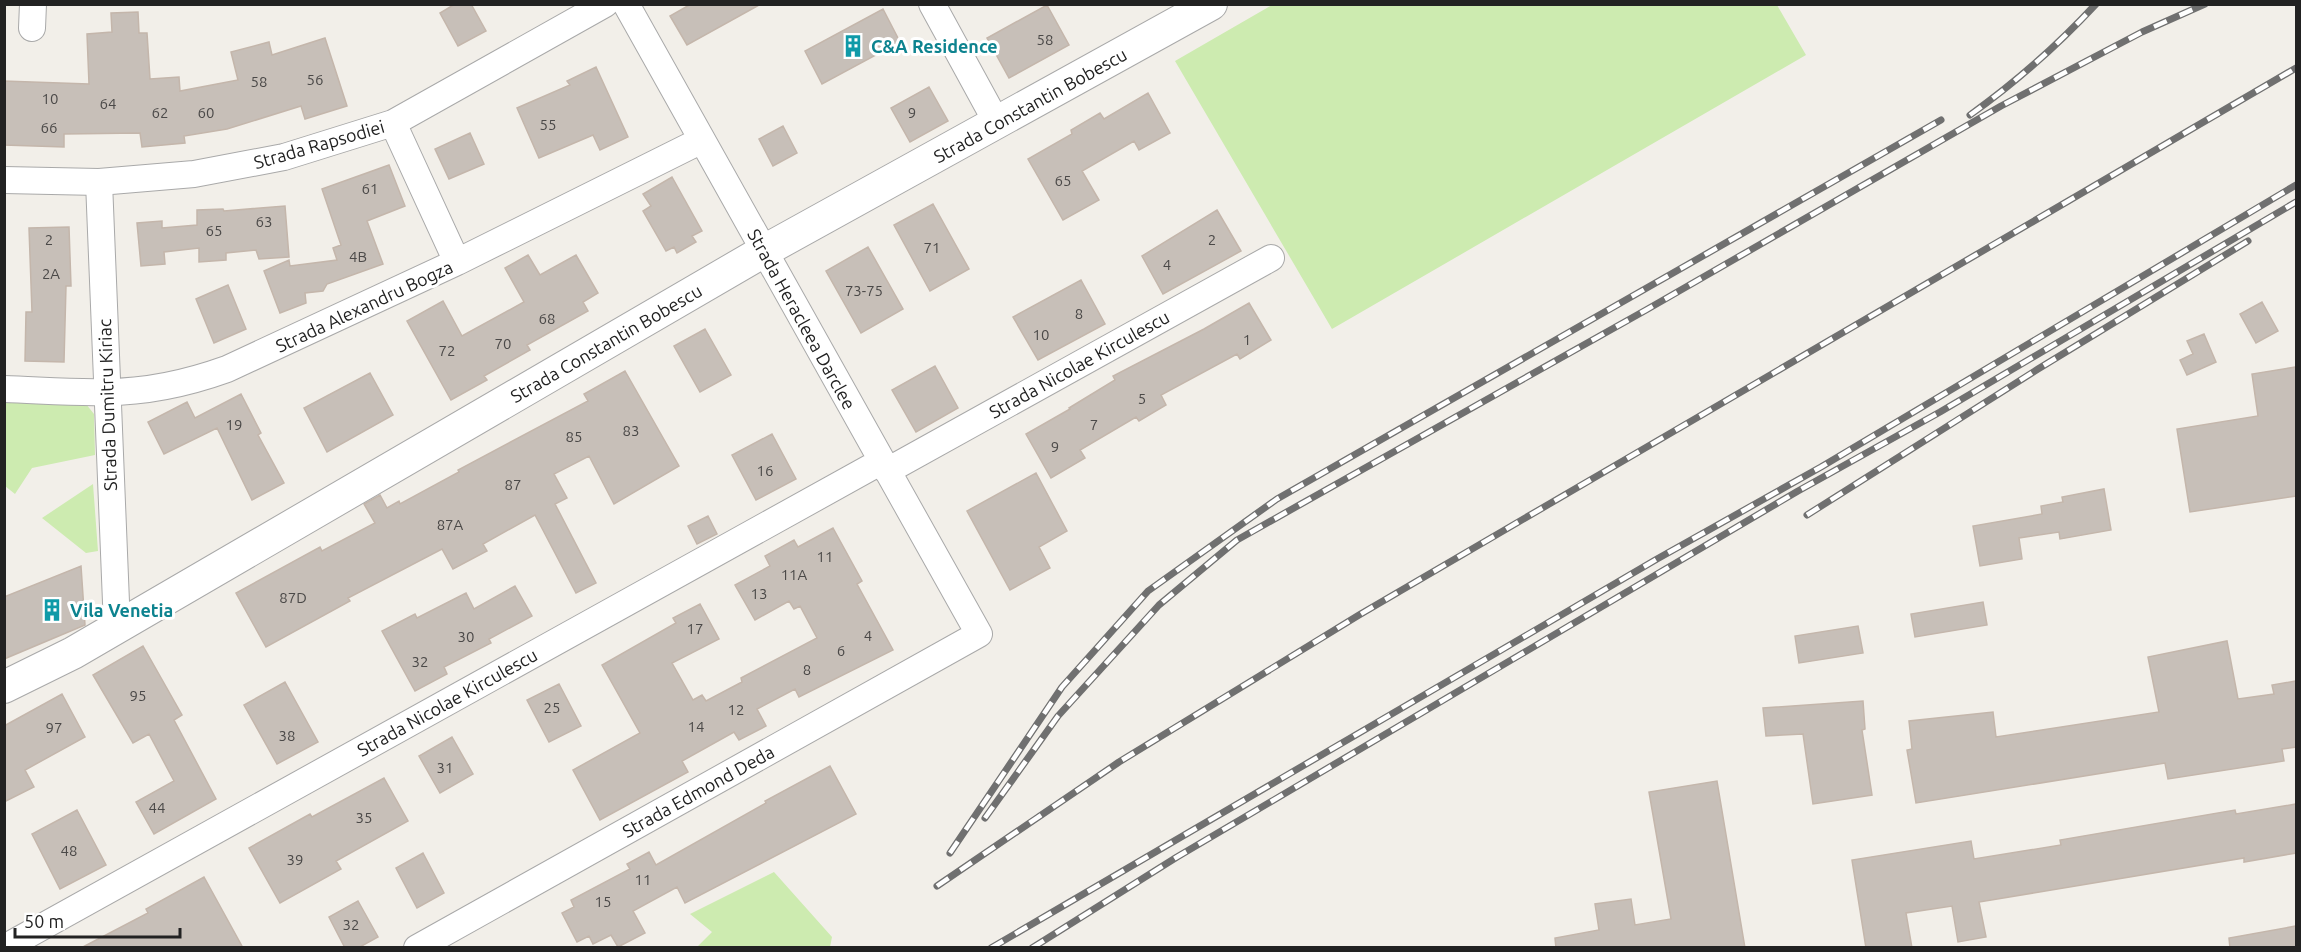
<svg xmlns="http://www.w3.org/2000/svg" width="2301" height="952" viewBox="0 0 2301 952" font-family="Ubuntu,sans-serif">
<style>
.grass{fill:#cdebb0}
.building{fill:#c7bfb8;stroke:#c4b6ab;stroke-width:1.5}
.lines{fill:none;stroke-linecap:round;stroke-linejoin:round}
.minor-casing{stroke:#a9a9a9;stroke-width:28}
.tertiary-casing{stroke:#a9a9a9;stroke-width:34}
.minor{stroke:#fff;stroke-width:26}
.tertiary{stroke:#fff;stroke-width:32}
.rail-casing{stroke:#707070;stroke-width:7}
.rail{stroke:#fff;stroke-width:4.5;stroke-dasharray:14;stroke-linecap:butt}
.labels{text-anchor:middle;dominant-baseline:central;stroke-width:6;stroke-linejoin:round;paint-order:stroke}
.number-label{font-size:15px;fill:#4b4948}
.culture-label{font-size:18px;font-weight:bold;fill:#0d838f;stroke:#fff;text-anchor:start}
.street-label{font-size:18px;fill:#222;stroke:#fff}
</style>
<rect width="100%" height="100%" fill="#f2efe9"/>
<path class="grass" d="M1272 5H1777L1806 55 1332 329 1175 61Z
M5 400 86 404 94 414 95 455 32 468 15 494 5 486Z
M93 484 98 551 86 553 42 518Z
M774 872 832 937 830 947H697L712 932 690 914Z"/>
<path class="building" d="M455 4H471L486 31 458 46 440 13Z
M691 4H761L687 45 670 16Z
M1047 5 1069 45 1009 78 987 38Z
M883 9 900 42 822 84 805 51Z
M138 12 139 33H147L150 79 179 77 180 91 238 80 231 52 269 42 272 55 325 38 347 106 305 119 301 106 227 129 184 136 185 143 142 147 140 133 64 134V147L4 145V81L89 84 87 34 112 32 111 13Z
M596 67 628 137 600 150 593 135 539 158 517 108 570 85 567 81Z
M929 87 948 121 910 142 891 108Z
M1148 93 1170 133 1139 150 1134 141 1082 171 1099 200 1063 220 1028 159 1072 134 1071 130 1100 113 1104 119Z
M783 126 797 153 773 166 759 139Z
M470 133 484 164 449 179 435 149Z
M389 165 405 206 367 221 383 264 327 284 323 291 305 293 306 303 280 313 264 271 289 260 290 266 337 260 333 248 341 245 322 189Z
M672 177 702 231 692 236 696 242 677 253 674 247 666 251 643 211 651 206 643 194Z
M933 204 969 269 930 291 894 225Z
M285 206 289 257 259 259 256 250 226 253V260L199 262V248L164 252 165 264 141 266 137 223 162 221V228L197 225V210L223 209 224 211Z
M1217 210 1241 251 1163 294 1142 256Z
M69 227 71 286H66L64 362 25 361 26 312H32L29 228Z
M868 247 903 309 861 333 826 271Z
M528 255 540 275 576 255 598 293 583 302 588 311 527 345 530 350 484 376 487 380 451 400 407 321 443 301 462 336 524 302 505 268Z
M1081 280 1105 324 1038 360 1013 317Z
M228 285 246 329 214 343 196 299Z
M2262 302 2278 331 2256 343 2240 314Z
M1249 303 1271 340 1240 359 1237 354 1161 395 1166 405 1139 421 1136 417 1080 450 1085 458 1051 478 1026 434 1070 409 1069 408 1115 380 1113 376 1204 329Z
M705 329 731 375 700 392 674 346Z
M2204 334 2216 362 2187 375 2180 360 2193 354 2187 341Z
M935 366 958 408 916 432 892 390Z
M2296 367V496L2190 512 2177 429 2258 416 2252 374Z
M625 371 679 466 614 504 589 456 554 474 567 498 555 504 596 583 576 593 535 515 483 544 487 551 453 569 442 549 348 598 350 601 266 647 236 593 320 547 322 551 375 523 364 504 380 495 387 508 399 501 400 504 459 472 458 470 588 401 584 394Z
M370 373 393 415 327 452 304 408Z
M241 394 261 433 258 435 284 483 252 500 217 428 164 454 148 422 187 402 195 418Z
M772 434 796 479 756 500 732 455Z
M1036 473 1067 531 1039 547 1050 568 1010 590 967 511Z
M2104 489 2111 530 2060 539 2059 532 2019 538 2022 559 1980 566 1973 526 2042 514 2041 506 2063 502 2062 497Z
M708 516 717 534 697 544 688 526Z
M833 528 862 581 857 584 893 650 799 697 795 689 757 709 766 726 739 740 734 732 682 761 688 772 600 820 573 770 640 733 602 665 676 623 673 618 700 604 719 639 672 663 693 700 702 695 706 701 742 682 741 678 817 638 800 606 794 609 789 601 755 620 735 585 770 566 765 556 794 540 798 547Z
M81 566 85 625 4 659V597Z
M515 586 532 616 489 639 491 643 444 667 447 674 415 691 382 631 415 614 417 618 466 593 474 609Z
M1983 602 1987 625 1915 637 1911 614Z
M1858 626 1863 653 1799 663 1795 636Z
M2227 641 2238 699 2274 694 2272 685 2296 681V747L2282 749 2284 761 2168 779 2165 763 1916 803 1907 750 1912 749 1909 721 1993 712 1996 737 2159 712 2148 657Z
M143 646 182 715 174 720 216 799 154 834 136 802 174 781 149 734 133 743 93 675Z
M285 682 318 742 277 764 244 705Z
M559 684 581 726 549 742 527 700Z
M62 694 85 737 25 770 34 787 4 802V726Z
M1863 701 1865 729 1862 730 1872 795 1813 804 1803 734 1766 736 1763 708Z
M452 737 473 774 440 793 419 756Z
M830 766 856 814 685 903 677 887 633 911 645 933 618 947 611 935 593 944 589 936 577 942 562 913 574 907 571 900 630 869 627 864 649 852 656 865 766 803 765 801Z
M384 778 408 821 336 861 341 869 280 903 249 848 310 814 312 817Z
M1717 781 1745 948H1556L1555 938 1599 930 1595 904 1631 899 1635 925 1671 919 1649 792Z
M2296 804V853L2244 862V858L1979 902 1986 937 1958 942 1952 906 1906 913 1912 948H1866L1852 860 1971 841 1974 859 2061 845 2060 840 2235 810 2236 814Z
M77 810 106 865 60 889 32 834Z
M423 853 444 893 417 908 396 868Z
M204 877 243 948H81L148 913 146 909Z
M358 901 378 937 358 948H345L329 917Z
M2296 926V948H2230L2229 938Z"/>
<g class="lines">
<g class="minor-casing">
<path id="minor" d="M932 4 997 123
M32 28 33 4
M393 123 457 262
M4 180 99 182 194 174 284 157 393 123 605 4
M99 182 117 627
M4 389C38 390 72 393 106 392 147 392 188 383 227 369L457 262 702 140
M887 471 1271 258
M13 943 882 461
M417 948 979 634 626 4"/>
</g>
<g class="tertiary-casing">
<path id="tertiary" d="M4 687 73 653 764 251 1211 4"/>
</g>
<use href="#minor" class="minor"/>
<use href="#tertiary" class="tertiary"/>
<g class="rail-casing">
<path id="rail" d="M1970 115C2016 82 2058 45 2096 4
M1807 515 2038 369 2248 241
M985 818 1058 716 1159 605 1237 540 1646 310 2001 106 2142 32 2205 4
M950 853 1062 687 1148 591 1277 499 1941 120
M937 886 1119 762 1359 615 2296 68
M991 948 1657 559 1821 467 2296 185
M1032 948 1177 857 1798 491 1940 412 2296 202"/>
</g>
<use href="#rail" class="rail"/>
</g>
<defs>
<g id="building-bare" transform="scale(1.8)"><path d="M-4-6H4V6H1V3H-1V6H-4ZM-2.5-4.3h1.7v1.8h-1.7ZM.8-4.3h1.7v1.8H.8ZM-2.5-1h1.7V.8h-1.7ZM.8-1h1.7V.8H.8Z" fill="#0f9aa8" stroke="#fff" stroke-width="2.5" paint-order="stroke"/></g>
</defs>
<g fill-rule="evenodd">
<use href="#building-bare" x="853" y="46"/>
<use href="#building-bare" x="52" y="610"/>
</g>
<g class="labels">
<g class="number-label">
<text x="1045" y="39">58</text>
<text x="315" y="79">56</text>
<text x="259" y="81">58</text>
<text x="50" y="98">10</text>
<text x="108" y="103">64</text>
<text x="160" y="112">62</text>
<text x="206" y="112">60</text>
<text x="912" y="112">9</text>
<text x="548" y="124">55</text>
<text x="49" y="127">66</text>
<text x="1063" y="180">65</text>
<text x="370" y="188">61</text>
<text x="264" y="221">63</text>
<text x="214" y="230">65</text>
<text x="49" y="239">2</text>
<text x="1212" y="239">2</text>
<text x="932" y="247">71</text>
<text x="358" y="256">4B</text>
<text x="1167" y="264">4</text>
<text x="51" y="273">2A</text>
<text x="864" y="290">73-75</text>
<text x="1079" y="313">8</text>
<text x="547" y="318">68</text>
<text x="1041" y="334">10</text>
<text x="1247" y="339">1</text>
<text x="503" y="343">70</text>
<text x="447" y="350">72</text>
<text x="1142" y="398">5</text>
<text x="234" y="424">19</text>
<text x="1094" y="424">7</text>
<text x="631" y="430">83</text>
<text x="574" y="436">85</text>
<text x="1055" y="446">9</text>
<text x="765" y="470">16</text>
<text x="513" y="484">87</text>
<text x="450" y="524">87A</text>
<text x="825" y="556">11</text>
<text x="794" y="574">11A</text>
<text x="759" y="593">13</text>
<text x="293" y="597">87D</text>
<text x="695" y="628">17</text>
<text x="868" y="635">4</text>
<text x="466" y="636">30</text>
<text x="841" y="650">6</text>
<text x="420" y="661">32</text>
<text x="807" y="669">8</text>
<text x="138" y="695">95</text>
<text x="552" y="707">25</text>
<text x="736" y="709">12</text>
<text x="696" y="726">14</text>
<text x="54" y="727">97</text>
<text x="287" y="735">38</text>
<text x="445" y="767">31</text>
<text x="157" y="807">44</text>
<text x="364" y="817">35</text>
<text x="69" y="850">48</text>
<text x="295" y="859">39</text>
<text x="643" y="879">11</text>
<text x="603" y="901">15</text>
<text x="351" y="924">32</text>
</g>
<g class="culture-label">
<text x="871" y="46">C&amp;A Residence</text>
<text x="70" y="610">Vila Venetia</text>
</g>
<g class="street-label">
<text transform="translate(1030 105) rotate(-29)">Strada Constantin Bobescu</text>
<text transform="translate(319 144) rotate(-16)">Strada Rapsodiei</text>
<text transform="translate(364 306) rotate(-25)">Strada Alexandru Bogza</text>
<text transform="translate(802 319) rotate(61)">Strada Heracleea Darclee</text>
<text transform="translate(606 343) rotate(-30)">Strada Constantin Bobescu</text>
<text transform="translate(1079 364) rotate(-29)">Strada Nicolae Kirculescu</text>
<text transform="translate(107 405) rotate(-92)">Strada Dumitru Kiriac</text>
<text transform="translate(447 702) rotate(-29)">Strada Nicolae Kirculescu</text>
<text transform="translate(698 791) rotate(-29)">Strada Edmond Deda</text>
</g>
</g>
<rect width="2301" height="952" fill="none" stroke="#222222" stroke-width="12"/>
<path d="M15 928v9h165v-9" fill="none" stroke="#222222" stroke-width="3"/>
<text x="24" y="928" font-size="18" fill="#222222" stroke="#ffffff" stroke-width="4.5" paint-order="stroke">50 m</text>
</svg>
